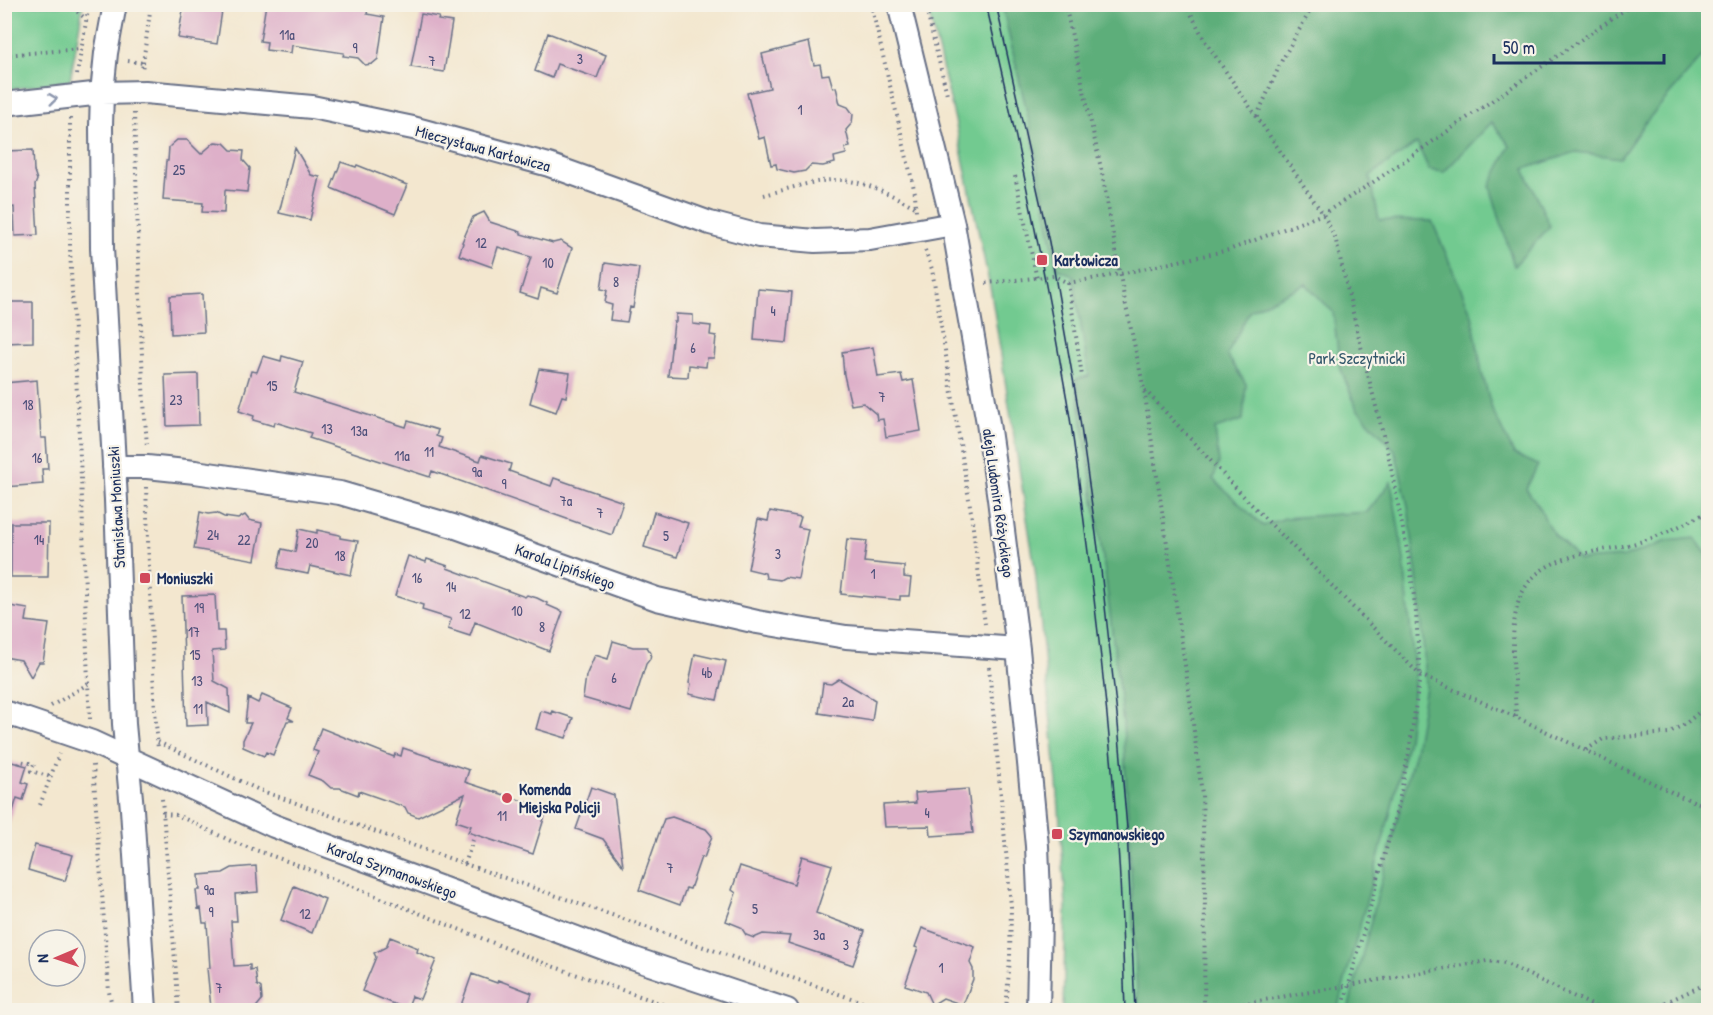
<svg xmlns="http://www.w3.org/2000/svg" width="1713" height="1015" viewBox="0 0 1713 1015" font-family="'Patrick Hand',sans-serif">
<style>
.green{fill:#72ca90;stroke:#467c77;stroke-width:1.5}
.forest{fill:#5dae7a;stroke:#3c6e6c;stroke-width:1.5}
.building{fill:#deb0c9}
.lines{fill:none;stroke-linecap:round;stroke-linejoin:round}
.minor-casing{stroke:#676f86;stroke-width:26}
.path{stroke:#676f86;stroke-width:4;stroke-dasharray:1.5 4.5;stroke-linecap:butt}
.minor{stroke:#fff;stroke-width:22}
.tram{stroke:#1b2f5e;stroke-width:1.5}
.oneway{stroke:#8d97ae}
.poi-dot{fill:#d1495b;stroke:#f7f3e8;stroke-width:2}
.labels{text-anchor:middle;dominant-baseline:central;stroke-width:4.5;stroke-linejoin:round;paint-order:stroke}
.number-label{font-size:14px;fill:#4c4f79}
.street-label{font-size:16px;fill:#1b2f5e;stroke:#f7f3e8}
.poi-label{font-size:16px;font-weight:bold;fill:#1b2f5e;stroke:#f7f3e8;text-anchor:start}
.park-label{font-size:16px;fill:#31566a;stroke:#f7f3e8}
</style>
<rect width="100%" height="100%" fill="#f7f3e8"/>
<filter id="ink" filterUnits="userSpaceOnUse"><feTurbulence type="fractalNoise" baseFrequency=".0167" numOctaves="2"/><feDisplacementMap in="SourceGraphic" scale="12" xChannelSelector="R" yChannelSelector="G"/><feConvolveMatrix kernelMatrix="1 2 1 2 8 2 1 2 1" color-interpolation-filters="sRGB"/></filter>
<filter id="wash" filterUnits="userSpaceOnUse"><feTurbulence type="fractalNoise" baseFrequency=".008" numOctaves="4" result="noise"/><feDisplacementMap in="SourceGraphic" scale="24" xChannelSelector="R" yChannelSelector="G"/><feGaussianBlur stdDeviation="1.35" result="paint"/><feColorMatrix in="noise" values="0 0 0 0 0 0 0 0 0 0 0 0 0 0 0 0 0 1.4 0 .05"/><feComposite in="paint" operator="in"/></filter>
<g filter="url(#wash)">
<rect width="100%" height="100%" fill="#f3e7cf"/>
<path class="green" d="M4 5H83L70 81 5 90Z
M927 5H1708V1010H1063L1066 906 1057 782 1035 569 991 292 955 120Z"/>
<path class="forest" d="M1002 5H1708V50L1644 124 1620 158 1576 152 1524 169 1550 226 1514 266 1490 186 1510 146 1492 122 1444 172 1429 170 1417 143 1370 176 1379 220 1432 221 1472 315 1482 373 1492 409 1514 454 1538 465 1526 489 1541 509 1547 524 1554 534 1580 560 1624 557 1667 541 1695 538 1708 556V1010H1348L1415 751 1426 686 1425 667 1420 600 1408 506 1395 450 1357 409 1340 367 1333 312 1306 284 1250 310 1227 355 1246 384 1243 420 1215 429 1219 463 1213 479 1263 526 1285 518 1367 512 1391 482 1404 560 1415 676 1408 739 1390 814 1337 1010H1138L1123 723 1105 572 1076 379 1089 376 1073 275 1057 269 1030 125Z"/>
<g id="blocks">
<path class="building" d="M184 4H223L217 44 178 38Z
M266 4H303L334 9 335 4 368 8 367 14 384 17 378 59 372 64 365 65 358 58 343 56 344 53 292 45 291 53 266 50 267 42 260 41Z
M421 14 439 17 438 20 452 22 444 72 411 67Z
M548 33 606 55 597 78 557 64 552 78 535 71Z
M809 42 814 65 820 64 822 75 829 74 833 88 836 87 840 104 848 107 853 114 852 123 846 130 850 147 845 148 846 154 834 157 835 163 823 166 811 165 805 171 794 173 777 169 776 164 771 165 765 137 759 139 747 93 770 88 762 54Z
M177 140H187L201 154 215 142 224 143 231 150 244 151 243 160 250 168 247 192 225 190 224 213 202 212 203 203 163 200 166 161H168L169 147Z
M295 148 311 175 320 177 310 220 279 213Z
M33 150 34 171 37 180 35 185 38 235 15 236 14 207 4 208V151Z
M341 162 356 167 357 165 407 185 395 214 331 188Z
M484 212 490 222 521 232V234L553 243 561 241 572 248 557 293 541 288 538 299 520 293 531 257 498 247 492 267 459 255 463 243 462 242 473 217Z
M605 263 639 268 633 308 630 307 627 322 610 320 612 305 605 303 607 290 601 289Z
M758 289 792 292 787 343 754 340Z
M202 294 204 332 171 334 170 296Z
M4 302H33V342L4 343Z
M676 314 693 315V324L711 326 710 335 716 336 714 358H707L706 367 689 365 688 377 668 376 674 322H676Z
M873 347 878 377 901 374 903 382 913 380 921 431 886 437 883 419 877 420 876 414 863 403 851 405 844 375 842 352Z
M263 356 281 361 282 356 303 362 294 392 406 427 408 421 438 430 436 436 442 438 439 447 480 461 482 455 511 464 509 471 551 486 554 478 623 502 612 535 432 471 430 477 309 438 311 433 275 422 274 426 253 420 254 416 239 411 251 371 257 372Z
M539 369 570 373 566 397 562 396 556 412 530 403Z
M198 374 199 425 167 426 165 375Z
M37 380 41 438H46L48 469H42L43 484 4 487V383Z
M770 511 801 517 798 527 808 529 798 579 785 577 780 580 766 578 765 573 748 569 758 519 768 521Z
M200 512 208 514 216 513 224 517 238 519 245 515 249 520 262 523 255 560 194 549Z
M654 512 688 523 677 557 644 547Z
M11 523H49L48 577H11Z
M299 529 317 533V530L340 535V538L358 541 351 575 310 566 308 574 278 568 282 549 295 552Z
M847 539 867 541 864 562 904 566V577L911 578 909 596H900V600L841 594Z
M408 556 426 562 427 559 448 566 447 568 525 597 527 595 537 598 547 603V605L563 612 549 651 475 622 470 636 448 629 451 619 422 610 423 605 395 596Z
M215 595 217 631H224L225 650 212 651 214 681 229 689 230 713 207 702 208 725 186 726 182 596Z
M4 605 28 609 26 621 49 624 43 662H39L31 677 21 660 4 657Z
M613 641 633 647H647L651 653 650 659 646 664 631 712 583 698 586 676 595 655 608 659Z
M695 654 726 661 717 700 689 694 691 684 689 683Z
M839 679 875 700 872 721 819 713 823 683 831 684Z
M262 695 292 708 288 718 294 721H287L273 755 266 752 264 756 243 747V740L251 723H245L248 698 258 703Z
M541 711 552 714V711L573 718 566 738 536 729Z
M321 728 394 757 395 754 401 756 403 748 469 770 465 782 547 809 533 854 468 832 471 826 456 821 465 794 418 817 408 813 405 807 359 791 358 795 340 788H331L323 781 308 775 318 752 313 750Z
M4 760 27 766 22 782 28 784 23 800 17 798 9 824H4Z
M591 787 614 795 623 866 603 839 576 829Z
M968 789 973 833 931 836 930 826 885 827 883 805 916 803 915 793Z
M672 817 706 829 712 836 704 858 701 857 690 889 686 888 680 905 639 890 664 819Z
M35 845 73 855 65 881 28 870Z
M802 856 832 865 816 913 865 931 853 965 788 943 790 936 763 934 754 938 746 935 741 927 726 921 736 893 732 890 740 866 794 884Z
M256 866 258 892 235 894 237 921H231L234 966 250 965V970L255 969 257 985 261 988 262 1000 253 1011H236L235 1006 211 1008 207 968H210L207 923H203L201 908 198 909 196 890H200L199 875 223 873 232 868Z
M294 886 325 899 312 933 281 920Z
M922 928 975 947 970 963 973 969V979L963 1005 943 998 932 1005 926 992 905 985 918 948 915 947Z
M390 937 418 948 417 952 436 960 420 999 412 996 407 1009 362 991 376 957 374 953 386 947Z
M472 974 497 983 498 980 532 993 526 1011H459Z"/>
</g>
</g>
<g filter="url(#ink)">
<use href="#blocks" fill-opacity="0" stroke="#676f86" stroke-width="1.5"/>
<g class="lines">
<g class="minor-casing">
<path id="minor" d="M115 4 106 53 102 93 101 126 102 248 116 500 124 724 132 809 145 1010
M899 4 953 224 988 423 999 499 1018 649 1037 846 1040 918 1038 1010
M4 104 102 93 145 92 312 107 413 128 549 165 710 223 759 236 815 241 870 239 953 224
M114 467H147L195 472 340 493 453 526 657 599 757 622 846 637 1018 649
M4 712 92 742 274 826 617 953 787 1010"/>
</g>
<path class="path" d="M68 4 86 19
M871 4 915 193 916 211
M925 4 947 94
M1065 4 1102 173 1124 297 1144 389 1189 692 1202 794 1205 890 1204 1010
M1186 4 1205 41 1323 214 1335 237 1364 359 1389 458 1410 565 1416 613 1420 675 1410 745 1399 802 1342 1010
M4 55 81 49
M128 61 143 63 142 70
M143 63 151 4
M77 75 89 4
M134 113 143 386 147 447
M1257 116 1282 60 1314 4
M70 118V249L82 499 88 684 90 719
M1015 176 1037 279
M764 195C789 189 816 179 841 180 867 182 892 195 915 207
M925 250 932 269 971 512 985 624
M986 283 1054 276 1068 283 1120 274 1229 250 1323 214 1375 181 1633 4
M1068 283 1082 376
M1145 390 1249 502 1420 675 1516 717 1682 797 1708 806
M146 487 154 696 158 750
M989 667 1011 906 1010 957 1006 1010
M51 706 88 684
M1516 717C1515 684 1509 639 1517 607 1532 548 1599 556 1646 540 1667 533 1688 522 1708 512
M158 742 257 789 465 864 885 1010
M1586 750 1603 739 1668 733 1685 724 1708 705
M19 764 20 761 34 764 31 771 51 777
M93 765 109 992 113 1010
M162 799 179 1010
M40 805 59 754
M163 814 177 815 233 842 306 868 546 964 680 1010
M465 864 473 840
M1207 1010 1487 961 1504 963 1602 1010
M1649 1010 1708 983"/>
<use href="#minor" class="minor"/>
<path class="tram" d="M986 4C1017 136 1044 267 1067 400 1075 445 1080 491 1086 537 1100 640 1111 743 1118 847 1122 901 1123 956 1125 1010
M996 4 1049 242 1079 413 1101 570 1118 724 1127 828 1135 1010"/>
</g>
<defs><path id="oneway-chevron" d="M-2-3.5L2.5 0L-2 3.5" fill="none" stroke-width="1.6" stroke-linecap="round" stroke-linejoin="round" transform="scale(1.5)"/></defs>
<use class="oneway" href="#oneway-chevron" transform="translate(53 99) rotate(-7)"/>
</g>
<g class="poi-dot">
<rect x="1036" y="254" width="12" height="12" rx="3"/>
<rect x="139" y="572" width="12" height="12" rx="3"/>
<circle cx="507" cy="798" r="6"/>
<rect x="1051" y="828" width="12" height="12" rx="3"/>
</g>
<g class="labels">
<g class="number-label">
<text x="287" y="34">11a</text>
<text x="355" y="47">9</text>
<text x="580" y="58">3</text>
<text x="432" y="60">7</text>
<text x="800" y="109">1</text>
<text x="179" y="169">25</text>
<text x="481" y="242">12</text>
<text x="548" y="262">10</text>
<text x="616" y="281">8</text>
<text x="773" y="310">4</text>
<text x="693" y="347">6</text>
<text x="272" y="385">15</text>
<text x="882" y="396">7</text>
<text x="176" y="399">23</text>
<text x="28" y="404">18</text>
<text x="327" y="428">13</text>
<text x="359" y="430">13a</text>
<text x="429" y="451">11</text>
<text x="402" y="455">11a</text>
<text x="37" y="457">16</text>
<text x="477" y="471">9a</text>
<text x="504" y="483">9</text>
<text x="566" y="500">7a</text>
<text x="600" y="512">7</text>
<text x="213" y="534">24</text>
<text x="666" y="535">5</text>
<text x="39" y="539">14</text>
<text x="244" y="539">22</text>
<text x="312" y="542">20</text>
<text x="778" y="553">3</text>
<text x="340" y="555">18</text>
<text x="873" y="573">1</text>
<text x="417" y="577">16</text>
<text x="451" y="586">14</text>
<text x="199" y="607">19</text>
<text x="517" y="610">10</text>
<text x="465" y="613">12</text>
<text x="542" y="626">8</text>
<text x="194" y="631">17</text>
<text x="195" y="654">15</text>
<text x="707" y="672">4b</text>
<text x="614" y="677">6</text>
<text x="197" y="680">13</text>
<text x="848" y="701">2a</text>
<text x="198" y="708">11</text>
<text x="927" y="812">4</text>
<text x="502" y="815">11</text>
<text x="670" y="867">7</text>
<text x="209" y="889">9a</text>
<text x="755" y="908">5</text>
<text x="211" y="911">9</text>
<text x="305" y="913">12</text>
<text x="819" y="934">3a</text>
<text x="846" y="944">3</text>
<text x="941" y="967">1</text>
<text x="219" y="987">7</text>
</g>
<g class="street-label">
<text transform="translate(483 148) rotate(15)">Mieczysława Karłowicza</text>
<text transform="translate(999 503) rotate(82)">aleja Ludomira Różyckiego</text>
<text transform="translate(116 507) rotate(-93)">Stanisława Moniuszki</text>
<text transform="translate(565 566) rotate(20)">Karola Lipińskiego</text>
<text transform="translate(392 870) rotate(20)">Karola Szymanowskiego</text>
</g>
<g class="poi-label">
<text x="1054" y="260">Karłowicza</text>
<text x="157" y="578">Moniuszki</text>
<text x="519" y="789">Komenda<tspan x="519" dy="18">Miejska Policji</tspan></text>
<text x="1069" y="834">Szymanowskiego</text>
</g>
<g class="park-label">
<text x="1357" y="358">Park Szczytnicki</text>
</g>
</g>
<rect width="1713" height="1015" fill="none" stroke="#f7f3e8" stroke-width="24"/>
<g transform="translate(57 958) rotate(268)"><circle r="28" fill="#f7f3e8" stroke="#9fa5b1" stroke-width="1.5"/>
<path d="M0-4.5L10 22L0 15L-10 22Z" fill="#d1495b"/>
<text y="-9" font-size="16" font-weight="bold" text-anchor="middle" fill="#1b2f5e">N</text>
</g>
<path d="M1494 54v9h170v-9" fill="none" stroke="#1b2f5e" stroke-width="3"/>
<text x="1503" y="54" font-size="18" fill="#1b2f5e" stroke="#f7f3e8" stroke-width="4.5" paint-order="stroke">50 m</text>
</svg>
